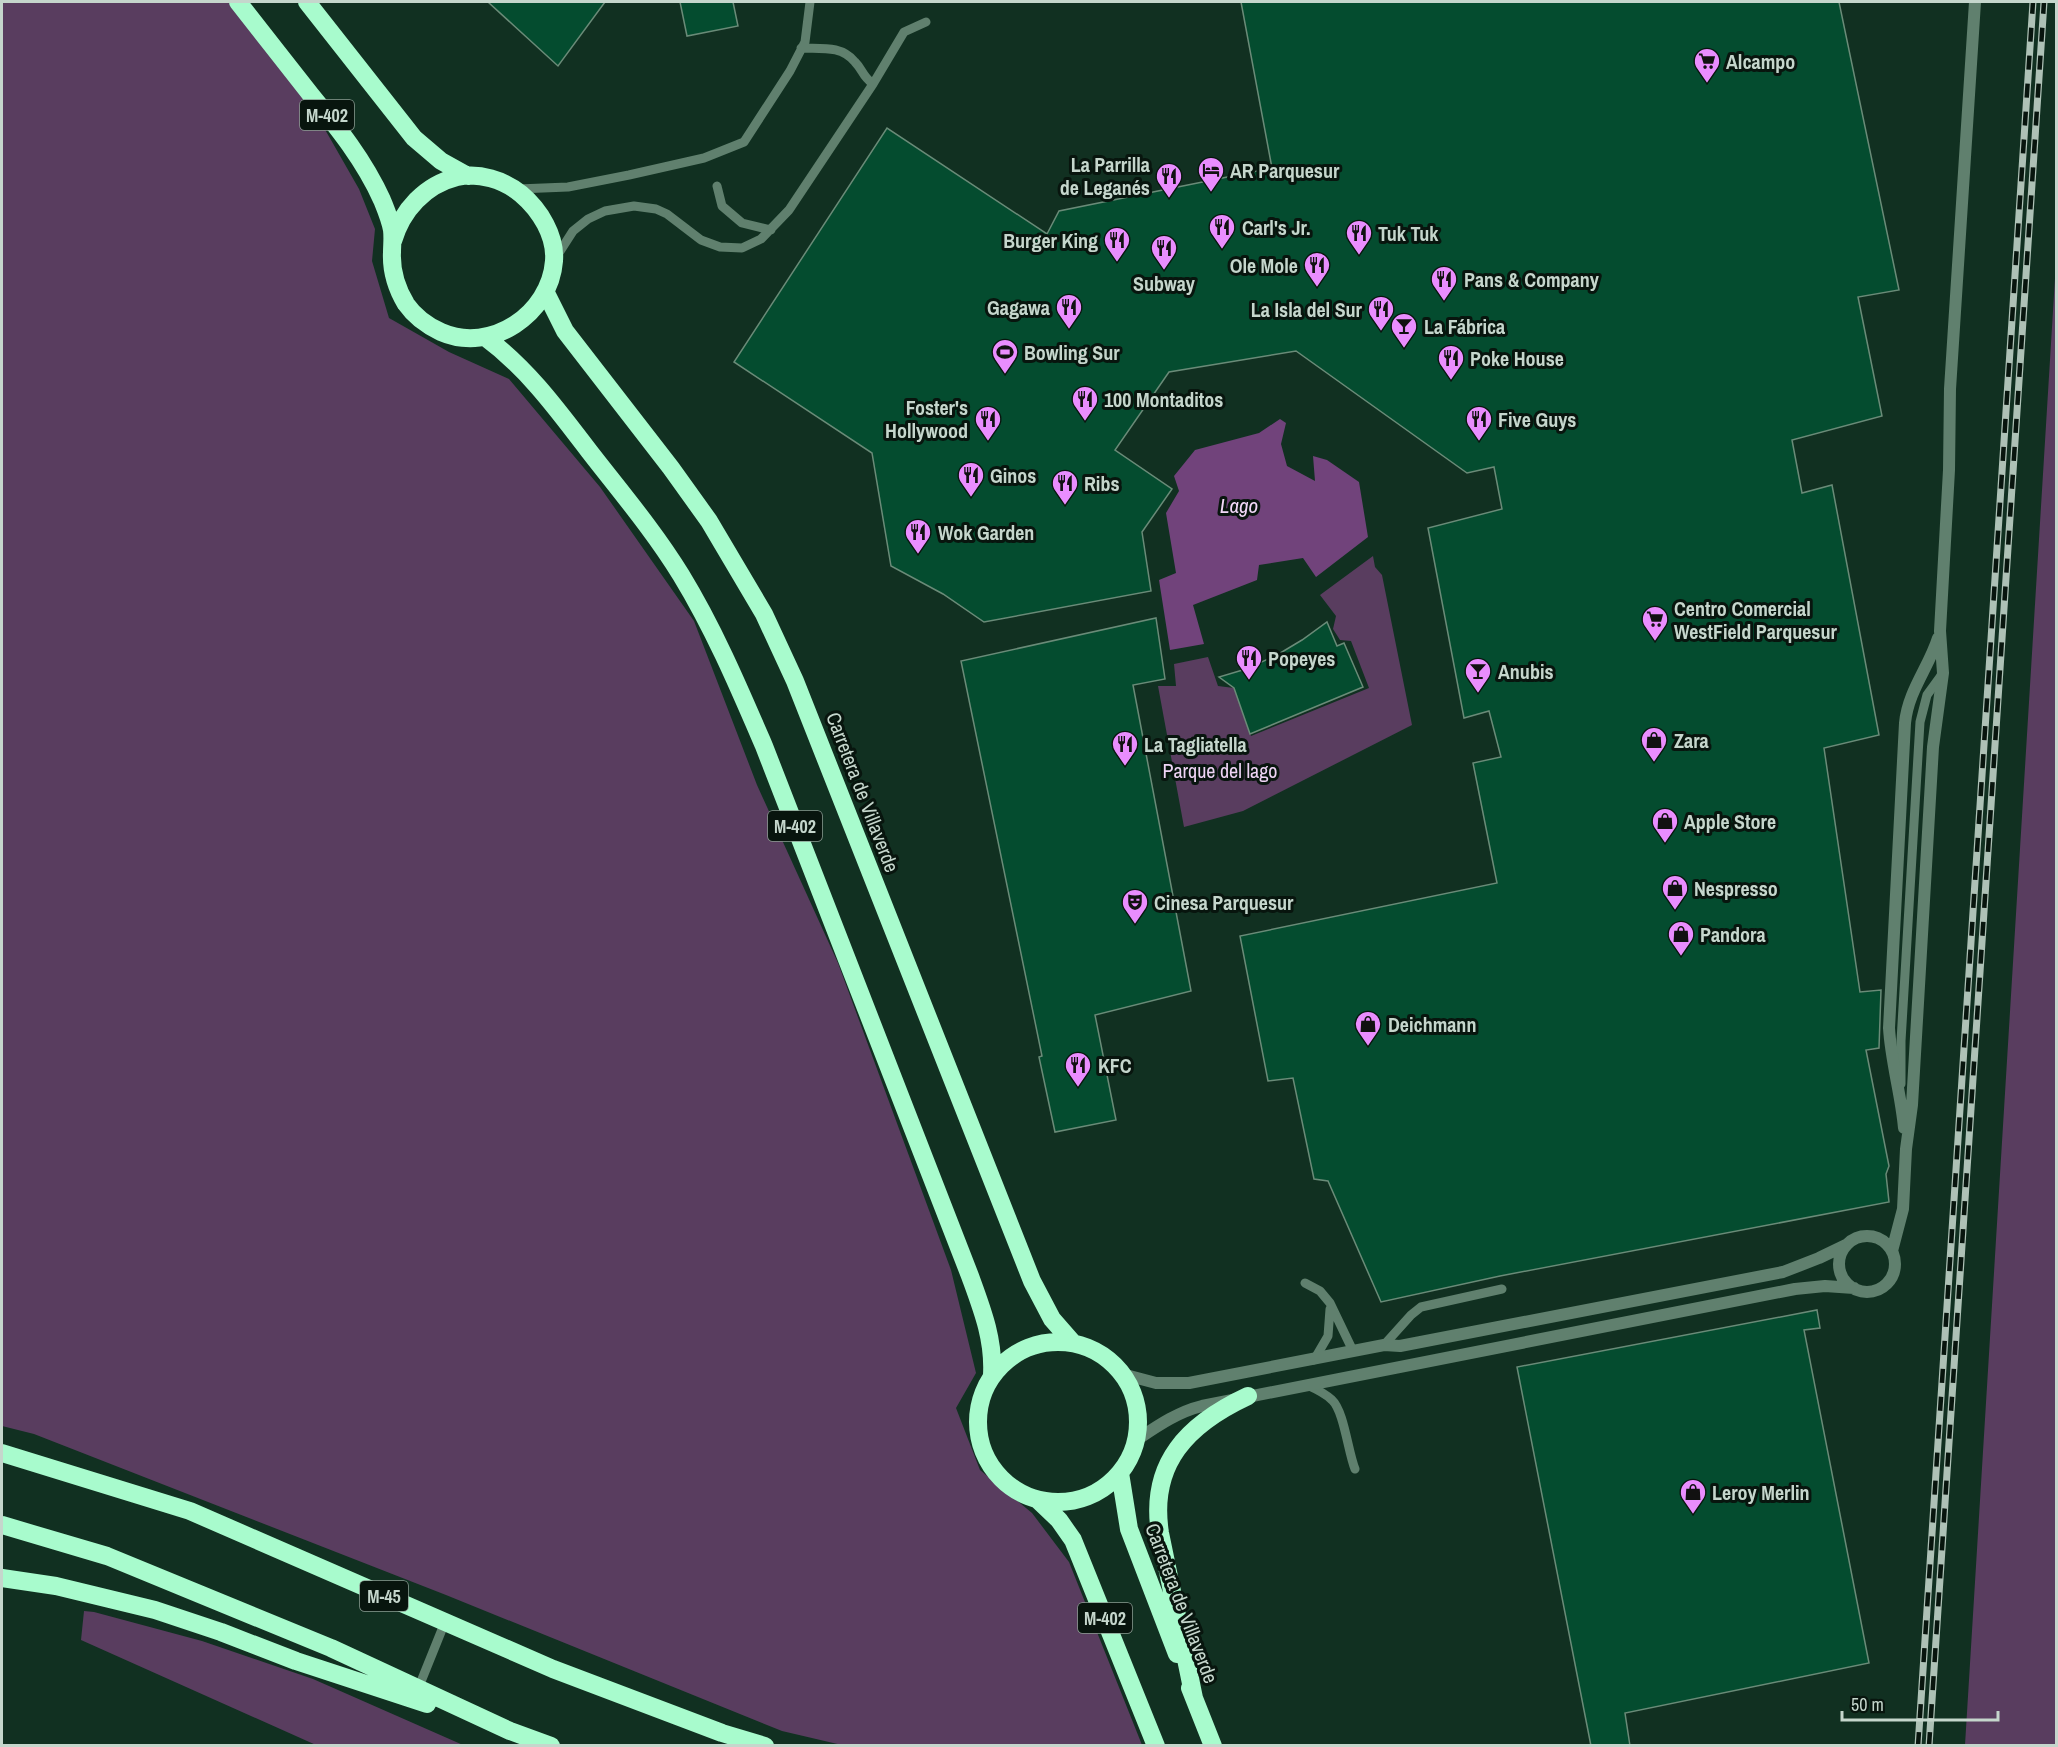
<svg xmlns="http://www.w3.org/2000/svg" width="2058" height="1747" viewBox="0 0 2058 1747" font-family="'Archivo Narrow',sans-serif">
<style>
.green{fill:#593d5f}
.water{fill:#71437b}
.building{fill:#044c2f;stroke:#6a8b78;stroke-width:1.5}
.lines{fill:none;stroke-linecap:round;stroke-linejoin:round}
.lane{stroke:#60806e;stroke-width:9}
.street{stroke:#60806e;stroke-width:12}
.highway{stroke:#a8fbcd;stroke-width:18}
.rail-casing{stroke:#aec1b6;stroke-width:7}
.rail{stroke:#08150e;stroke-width:4.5;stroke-dasharray:14;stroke-linecap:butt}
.labels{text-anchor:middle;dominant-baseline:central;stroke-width:6;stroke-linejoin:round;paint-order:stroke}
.shield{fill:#08150e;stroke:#8c9c93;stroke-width:1.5}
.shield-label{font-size:18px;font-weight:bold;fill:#c5d6cc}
.poi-label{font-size:20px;font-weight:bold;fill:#c5d6cc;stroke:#08150e;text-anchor:start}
.park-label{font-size:20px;fill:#efd4f5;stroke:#08150e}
.street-label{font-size:20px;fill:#c5d6cc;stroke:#08150e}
.water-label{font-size:21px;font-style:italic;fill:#f3d8f9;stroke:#08150e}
</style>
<rect width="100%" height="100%" fill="#113021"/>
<path class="green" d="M2 2H230L262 39 323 126 359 189 375 229 372 261 389 318 449 352 509 379 600 487 694 621 757 785 838 963 951 1270 976 1373 956 1408 980 1470 1032 1513 1069 1562 1142 1745 846 1746 782 1731 446 1595 34 1434 2 1426Z
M2056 262V1745H1965Z
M1373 556 1375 567 1382 575 1412 725 1243 811 1184 827 1158 686H1176L1174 664 1208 657 1218 686 1234 688 1251 736 1369 688 1351 641 1340 640 1333 629 1336 616 1320 595Z
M84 1611 94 1612 202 1641 313 1679 463 1745H316L81 1640Z"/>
<path class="water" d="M1280 419 1286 423 1281 444 1287 466 1315 481 1313 456 1327 460 1359 482 1368 537 1316 577 1303 558 1259 565 1257 580 1193 605 1204 644 1170 650 1159 580 1176 573 1166 513 1179 491 1174 476 1195 450 1259 433Z"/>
<path class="building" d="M488 2H605L558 66Z
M680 2H733L738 26 687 36Z
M1241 2H1839L1899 290 1858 297 1882 416 1792 440 1802 493 1832 485 1879 735 1824 748 1860 992 1881 990 1879 1048 1866 1050 1889 1166 1886 1174 1889 1202 1500 1276 1381 1302 1328 1181 1314 1179 1293 1078 1268 1081 1240 936 1497 883 1473 763 1501 757 1489 711 1464 718 1428 528 1502 509 1494 467 1467 473 1296 351 1169 372 1115 450 1172 489 1142 532 1151 591 984 622 943 594 891 566 872 453 734 362 887 128 1047 234 1059 211 1272 168Z
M1156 618 1165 679 1133 685 1191 991 1095 1015 1116 1120 1055 1132 1039 1057 1042 1056 961 661Z
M1327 622 1337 646 1344 643 1363 687 1250 734 1234 688 1219 677 1246 669 1277 655 1302 640Z
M1817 1310 1820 1328 1804 1330 1869 1663 1625 1713 1630 1746H1591L1517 1367Z"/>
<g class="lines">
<path class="lane" d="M801 48C821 49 841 45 855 62 863 70 862 76 873 84
M717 186 722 206 742 223 771 230
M518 189 568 187 629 175 704 158 744 142 790 71 805 42 810 2
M557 256 573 231 588 219 605 211 634 206 656 209 667 214 701 240 720 247 742 248 761 239 789 210 873 84 904 32 926 22
M1901 1084V1041L1920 722 1927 695 1943 673
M1305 1283 1320 1291 1330 1303 1353 1351
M1384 1345 1411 1315 1421 1307 1502 1289
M1314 1360 1328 1336 1330 1309
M1307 1385C1316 1389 1325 1393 1332 1400 1344 1411 1348 1452 1355 1469
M418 1689 445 1622"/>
<path class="street" d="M1904 1128C1901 1094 1891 1062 1889 1028L1905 723C1908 691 1929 667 1938 638
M1839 1264a28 28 0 1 1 56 0a28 28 0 1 1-56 0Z
M1892 1251 1903 1209 1906 1149 1912 1105 1933 747 1943 673 1940 631 1949 470 1950 389 1975 2
M1122 1374 1156 1383H1189L1384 1345 1400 1346 1783 1272 1819 1258 1846 1245
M1135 1441C1156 1427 1177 1412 1202 1406L1795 1289 1825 1286 1854 1288"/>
<path class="highway" d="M238 2C262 33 287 64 311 95 338 128 364 160 382 200 386 210 390 219 392 230 393 238 392 245 392 252 391 271 397 289 406 304 415 317 428 326 441 332 491 354 550 314 554 261 556 236 540 210 521 194 504 180 479 172 457 177 425 185 402 210 393 241
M307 2 414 138 441 161 468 176
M545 291 565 331 671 468 709 521 764 614 795 681 1032 1281 1052 1319 1073 1343
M485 337C527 368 557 409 589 451 620 491 654 531 681 575 714 629 739 688 764 746L970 1276C982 1309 994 1339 992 1375
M978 1422a80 80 0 1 1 160 0a80 80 0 1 1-160 0Z
M2 1453 190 1511 553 1669 722 1733 765 1746
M1120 1473 1129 1529 1177 1654
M1038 1500 1059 1520 1073 1540 1156 1746
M2 1525 107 1556 331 1648 510 1731 551 1746
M2 1578 56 1586 155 1610 221 1632 296 1661 427 1704
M1190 1688 1213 1746
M1194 1698 1160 1533C1149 1463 1188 1424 1248 1396"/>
<g class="rail-casing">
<path id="rail" d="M1918 1746 2033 2
M1929 1746 2044 2"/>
</g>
<use href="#rail" class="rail"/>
</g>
<defs>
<g id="supermarket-pin" transform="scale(1.35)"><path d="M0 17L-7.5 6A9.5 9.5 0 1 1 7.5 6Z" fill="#e98dfe" stroke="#08150e"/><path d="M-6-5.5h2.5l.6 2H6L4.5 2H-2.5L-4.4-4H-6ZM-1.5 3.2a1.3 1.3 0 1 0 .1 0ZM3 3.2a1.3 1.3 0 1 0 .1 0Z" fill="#111"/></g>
<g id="hotel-pin" transform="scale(1.35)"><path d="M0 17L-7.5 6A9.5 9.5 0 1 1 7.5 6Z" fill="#e98dfe" stroke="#08150e"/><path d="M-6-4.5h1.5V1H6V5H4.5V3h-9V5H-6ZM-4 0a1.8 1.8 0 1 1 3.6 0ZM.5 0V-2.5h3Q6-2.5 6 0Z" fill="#111"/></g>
<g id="restaurant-pin" transform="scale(1.35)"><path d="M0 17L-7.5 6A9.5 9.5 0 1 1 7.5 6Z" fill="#e98dfe" stroke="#08150e"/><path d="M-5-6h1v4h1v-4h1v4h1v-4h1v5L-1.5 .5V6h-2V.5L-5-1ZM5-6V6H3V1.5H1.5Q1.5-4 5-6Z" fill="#111"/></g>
<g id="bar-pin" transform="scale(1.35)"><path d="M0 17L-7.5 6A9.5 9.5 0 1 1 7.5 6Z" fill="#e98dfe" stroke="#08150e"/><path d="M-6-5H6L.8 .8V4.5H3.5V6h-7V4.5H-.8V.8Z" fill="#111"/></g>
<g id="stadium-pin" transform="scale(1.35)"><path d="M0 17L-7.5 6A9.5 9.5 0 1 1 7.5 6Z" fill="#e98dfe" stroke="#08150e"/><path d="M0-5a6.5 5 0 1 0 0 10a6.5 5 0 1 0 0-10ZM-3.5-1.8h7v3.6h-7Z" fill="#111"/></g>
<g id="shop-pin" transform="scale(1.35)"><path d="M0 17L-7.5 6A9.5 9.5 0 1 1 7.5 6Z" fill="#e98dfe" stroke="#08150e"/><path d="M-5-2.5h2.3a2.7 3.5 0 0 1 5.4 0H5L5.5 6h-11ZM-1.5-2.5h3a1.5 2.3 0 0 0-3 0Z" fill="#111"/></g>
<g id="theatre-pin" transform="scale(1.35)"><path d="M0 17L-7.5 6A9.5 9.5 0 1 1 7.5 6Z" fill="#e98dfe" stroke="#08150e"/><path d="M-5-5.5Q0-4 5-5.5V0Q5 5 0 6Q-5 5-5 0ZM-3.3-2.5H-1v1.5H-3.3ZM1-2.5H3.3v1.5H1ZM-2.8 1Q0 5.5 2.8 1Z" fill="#111"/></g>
</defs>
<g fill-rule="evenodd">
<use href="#supermarket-pin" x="1707" y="61"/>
<use href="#hotel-pin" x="1211" y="170"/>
<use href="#restaurant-pin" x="1169" y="176"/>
<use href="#restaurant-pin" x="1222" y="227"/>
<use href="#restaurant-pin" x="1359" y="233"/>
<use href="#restaurant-pin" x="1117" y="240"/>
<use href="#restaurant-pin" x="1164" y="248"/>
<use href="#restaurant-pin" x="1317" y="265"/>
<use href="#restaurant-pin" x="1444" y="279"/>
<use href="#restaurant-pin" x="1069" y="307"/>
<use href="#restaurant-pin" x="1381" y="309"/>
<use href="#bar-pin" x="1404" y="326"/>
<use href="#stadium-pin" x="1005" y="352"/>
<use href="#restaurant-pin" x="1451" y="358"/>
<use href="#restaurant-pin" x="1085" y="399"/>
<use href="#restaurant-pin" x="988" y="419"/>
<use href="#restaurant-pin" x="1479" y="419"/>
<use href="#restaurant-pin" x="971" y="475"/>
<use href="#restaurant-pin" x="1065" y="483"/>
<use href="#restaurant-pin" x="918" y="532"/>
<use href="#supermarket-pin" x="1655" y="619"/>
<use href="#restaurant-pin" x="1249" y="658"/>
<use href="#bar-pin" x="1478" y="671"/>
<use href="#shop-pin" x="1654" y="740"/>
<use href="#restaurant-pin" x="1125" y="744"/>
<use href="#shop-pin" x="1665" y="821"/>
<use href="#shop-pin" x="1675" y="888"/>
<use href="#theatre-pin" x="1135" y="902"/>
<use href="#shop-pin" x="1681" y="934"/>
<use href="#shop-pin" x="1368" y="1024"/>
<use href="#restaurant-pin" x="1078" y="1065"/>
<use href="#shop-pin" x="1693" y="1492"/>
</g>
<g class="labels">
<g class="shield">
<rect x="300" y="100" width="54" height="30" rx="4.5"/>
<rect x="768" y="811" width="54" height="30" rx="4.5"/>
<rect x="360" y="1581" width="48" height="30" rx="4.5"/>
<rect x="1078" y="1603" width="54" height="30" rx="4.5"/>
</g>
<g class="shield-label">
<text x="327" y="115">M-402</text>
<text x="795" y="826">M-402</text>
<text x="384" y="1596">M-45</text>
<text x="1105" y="1618">M-402</text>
</g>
<g class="poi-label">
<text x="1726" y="61">Alcampo</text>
<text x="1150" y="164" text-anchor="end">La Parrilla<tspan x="1150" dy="23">de Leganés</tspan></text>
<text x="1230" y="170">AR Parquesur</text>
<text x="1242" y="227">Carl's Jr.</text>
<text x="1378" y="233">Tuk Tuk</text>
<text x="1098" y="240" text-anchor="end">Burger King</text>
<text x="1298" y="265" text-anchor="end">Ole Mole</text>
<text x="1464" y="279">Pans &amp; Company</text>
<text x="1164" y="283" text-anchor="middle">Subway</text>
<text x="1050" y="307" text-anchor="end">Gagawa</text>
<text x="1362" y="309" text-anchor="end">La Isla del Sur</text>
<text x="1424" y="326">La Fábrica</text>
<text x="1024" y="352">Bowling Sur</text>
<text x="1470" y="358">Poke House</text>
<text x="1104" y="399">100 Montaditos</text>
<text x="968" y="407" text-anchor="end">Foster's<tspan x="968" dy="23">Hollywood</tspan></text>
<text x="1498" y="419">Five Guys</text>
<text x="990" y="475">Ginos</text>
<text x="1084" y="483">Ribs</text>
<text x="938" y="532">Wok Garden</text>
<text x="1674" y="608">Centro Comercial<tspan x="1674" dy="23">WestField Parquesur</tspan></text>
<text x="1268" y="658">Popeyes</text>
<text x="1498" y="671">Anubis</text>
<text x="1674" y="740">Zara</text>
<text x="1144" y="744">La Tagliatella</text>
<text x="1684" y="821">Apple Store</text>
<text x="1694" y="888">Nespresso</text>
<text x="1154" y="902">Cinesa Parquesur</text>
<text x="1700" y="934">Pandora</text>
<text x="1388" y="1024">Deichmann</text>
<text x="1098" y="1065">KFC</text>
<text x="1712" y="1492">Leroy Merlin</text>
</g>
<g class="park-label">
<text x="1220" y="770">Parque del lago</text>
</g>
<g class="street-label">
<text transform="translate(863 792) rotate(69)">Carretera de Villaverde</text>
<text transform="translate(1182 1603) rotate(69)">Carretera de Villaverde</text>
</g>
<g class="water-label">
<text x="1239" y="505">Lago</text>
</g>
</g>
<rect width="2058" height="1747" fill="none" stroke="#c5d6cc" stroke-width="6"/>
<path d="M1842 1711v9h156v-9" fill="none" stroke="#c5d6cc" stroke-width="3"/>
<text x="1851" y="1711" font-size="18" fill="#c5d6cc" stroke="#08150e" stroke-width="4.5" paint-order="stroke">50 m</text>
</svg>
